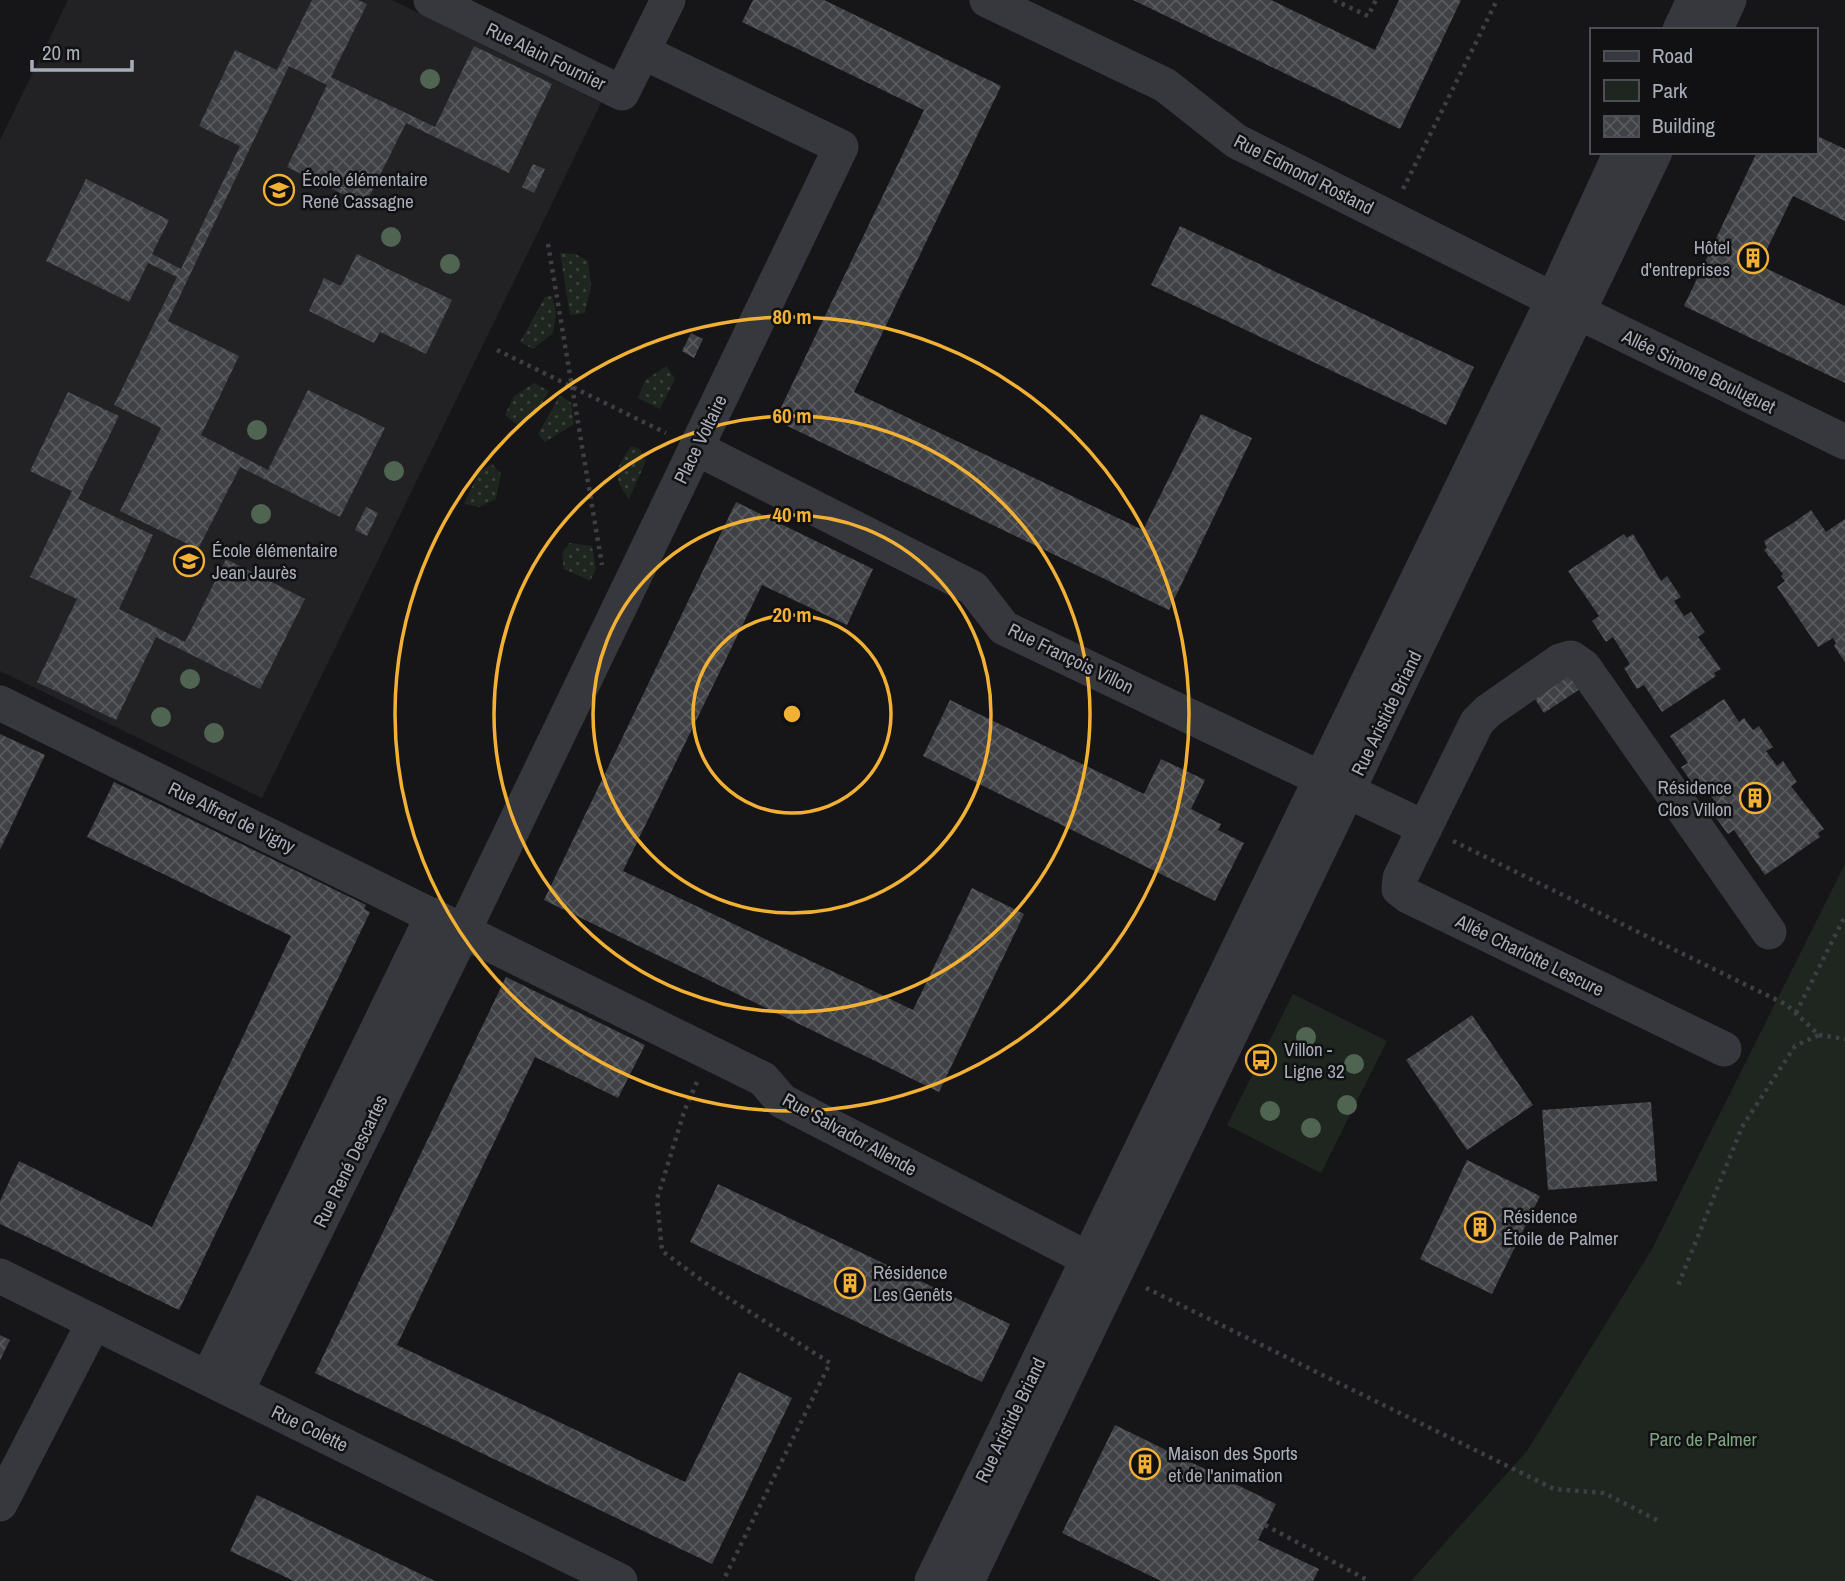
<svg xmlns="http://www.w3.org/2000/svg" width="1845" height="1581" viewBox="0 0 1845 1581" font-family="'Archivo Narrow',sans-serif">
<style>
.built{fill:#222225}
.grass{fill:url(#grass-dots)}
.park{fill:#1e261f}
.building{fill:url(#building-cross-hatch)}
.lines{fill:none;stroke-linecap:round;stroke-linejoin:round}
.path{stroke:#3d3f44;stroke-width:4.5;stroke-dasharray:3.5 5;stroke-linecap:butt}
.minor{stroke:#37383d;stroke-width:35}
.tree{fill:#506452}
.ring{fill:none;stroke:#f2b134;stroke-width:3.5}
.labels{text-anchor:middle;dominant-baseline:central;stroke-width:5;stroke-linejoin:round;paint-order:stroke}
.street-label{font-size:19px;fill:#a8adb8;stroke:#111113}
.poi-label{font-size:19px;fill:#a8adb8;stroke:#111113;text-anchor:start}
.park-label{font-size:19px;fill:#7fa381;stroke:#111113}
.centre{fill:#f2b134;stroke:#111113;stroke-width:3.5}
.ring-label{font-size:21px;text-anchor:middle;font-weight:bold;fill:#f2b134;stroke:#111113;stroke-width:5;stroke-linejoin:round;paint-order:stroke}
</style>
<defs>
<pattern id="grass-dots" width="8" height="8" patternUnits="userSpaceOnUse" patternTransform="scale(1.75)"><rect width="8" height="8" fill="#1e261f"/><path d="M2 2h.1M6 6h.1" fill="none" stroke="#3c433d" stroke-width="1.8" stroke-linecap="round"/></pattern>
<pattern id="building-cross-hatch" width="8" height="8" patternUnits="userSpaceOnUse" patternTransform="scale(1.75)"><rect width="8" height="8" fill="#404145"/><path d="M0 0l8 8M0 8l8-8" fill="none" stroke="#595a5e"/></pattern>
</defs>
<rect width="100%" height="100%" fill="#161618"/>
<path class="built" d="M68 0H392L601 103 262 798 0 671V140Z"/>
<path class="grass" d="M560 253 575 254 588 261 591 286 585 313 570 315Z
M552 296 556 312 553 333 533 349 520 342 545 297Z
M667 366 675 379 660 409 638 398 645 380Z
M534 383 549 391 535 415 519 426 505 415 514 396Z
M560 395 571 403 574 424 545 442 538 434Z
M631 446 640 449 646 461 629 499C611 475 616 469 631 446Z
M492 464 501 474 496 499 479 507 464 504 479 472Z
M569 543 592 546 596 569 590 581 564 569 562 554Z"/>
<path class="park" d="M1845 864V1581H1411L1527 1451 1652 1249Z
M1293 994 1387 1041 1321 1173 1227 1125Z"/>
<path class="building" d="M312 0H358L367 4 331 77 435 127 474 46 552 84 509 173 406 123 365 205 287 167 327 85 289 66 168 321 239 356 201 435 268 470 308 390 385 428 340 517 240 467 198 549 120 511 161 428 114 405 177 277 148 263 129 302 46 261 86 179 169 220 152 254 181 269 240 146 199 126 235 50 277 70Z
M753 0H824L1001 86 854 392 1143 530 1201 414 1252 438 1169 610 775 420 924 110 742 22Z
M1133 0H1271L1375 50 1399 0H1461L1400 129Z
M1815 135 1845 149V221L1793 196 1759 265 1845 306V383L1684 306 1757 152H1815Z
M533 164 545 169 534 193 522 187Z
M1180 226 1474 367 1446 425 1151 285Z
M357 254 452 300 426 354 380 332 374 343 309 311 324 278 341 286Z
M691 333 703 339 694 358 682 351Z
M68 392 119 416 78 499 153 535 119 609 185 642 226 559 305 599 260 689 156 637 116 720 37 682 77 599 30 577 72 491 30 471Z
M736 502 873 569 847 625 762 585 623 871 913 1010 972 888 1024 914 939 1092 544 900Z
M366 507 378 513 367 536 355 530Z
M1811 510 1826 532 1845 519V662L1834 646 1836 643 1833 638 1818 647 1777 587 1785 581 1781 576 1783 574 1764 550 1767 548 1764 541 1793 523Z
M1624 534 1627 538 1633 534 1661 581 1667 576 1681 597 1674 601 1684 616 1691 612 1705 632 1698 637 1721 669 1714 673 1716 676 1662 712 1644 685 1637 689 1624 668 1630 664 1613 637 1606 642 1592 621 1599 616 1568 571Z
M1572 670 1583 687 1544 713 1533 696Z
M1724 699 1739 722 1744 718 1753 730 1759 726 1773 747 1766 751 1777 766 1783 761 1797 782 1791 786 1824 829 1818 833 1820 837 1765 875 1734 830 1728 834 1713 814 1720 809 1702 783 1695 787 1681 767 1688 763 1670 736Z
M950 700 1144 794 1161 759 1205 780 1191 809 1221 824 1218 830 1244 843 1215 901 923 756Z
M0 734 45 755 0 850Z
M114 782 366 905 364 909 370 912 179 1310 0 1224V1201L19 1161 152 1227 291 936 87 837Z
M506 977 645 1045 618 1098 535 1057 397 1345 685 1482 739 1372 792 1398 712 1564 315 1373Z
M1472 1015 1533 1105 1467 1150 1406 1060Z
M1651 1102 1657 1181 1548 1190 1542 1110Z
M1467 1160 1540 1196 1492 1294 1420 1259Z
M718 1184 1010 1324 982 1382 690 1242Z
M0 1335 10 1340 0 1360Z
M1115 1425 1276 1504 1258 1540 1319 1569 1313 1581H1161L1062 1533Z
M257 1495 435 1581H294L230 1551Z"/>
<g class="lines">
<path class="path" d="M1334 0 1368 16 1376 0
M1403 189 1497 0
M548 244 602 565
M497 350 666 433
M1453 841 1787 1005 1819 1035 1795 1046 1742 1127 1677 1288
M1796 1013 1845 916
M1819 1035 1845 1039
M697 1082 685 1109 657 1199 662 1251 711 1287 830 1363 723 1581
M1146 1288 1554 1489 1604 1493 1661 1522
M1265 1525 1369 1581"/>
<path class="minor" d="M431 0 622 93 668 0
M987 0 1165 85 1236 141 1578 312 1845 442
M1680 30 1694 0
M1715 30 1729 0
M696 448 973 588 1004 628 1425 828
M0 703 763 1079 782 1101 1108 1269
M1724 1049 1408 896 1399 889 1400 878 1477 722 1488 711 1560 661 1571 658 1584 667 1769 932
M0 1276 620 1581
M208 1378 433 915
M236 1392 464 930 841 147 643 52
M0 1504 94 1322
M932 1581 1553 300 1621 152
M967 1581 1655 152"/>
</g>
<g class="tree">
<circle cx="430" cy="79" r="10"/>
<circle cx="391" cy="237" r="10"/>
<circle cx="450" cy="264" r="10"/>
<circle cx="257" cy="430" r="10"/>
<circle cx="394" cy="471" r="10"/>
<circle cx="261" cy="514" r="10"/>
<circle cx="190" cy="679" r="10"/>
<circle cx="161" cy="717" r="10"/>
<circle cx="214" cy="733" r="10"/>
<circle cx="1306" cy="1037" r="10"/>
<circle cx="1354" cy="1064" r="10"/>
<circle cx="1347" cy="1105" r="10"/>
<circle cx="1270" cy="1111" r="10"/>
<circle cx="1311" cy="1128" r="10"/>
</g>
<g class="ring">
<circle cx="792" cy="714" r="99"/>
<circle cx="792" cy="714" r="199"/>
<circle cx="792" cy="714" r="298"/>
<circle cx="792" cy="714" r="397"/>
</g>
<defs>
<g id="school-ring" transform="scale(1.575)"><circle r="9.5" fill="#111113" stroke="#f2b134" stroke-width="1.5"/><path d="M0-5L7-2L0 1L-7-2ZM-4 1L0 2.5L4 1V4Q0 6-4 4Z" fill="#f2b134"/></g>
<g id="building-ring" transform="scale(1.575)"><circle r="9.5" fill="#111113" stroke="#f2b134" stroke-width="1.5"/><path d="M-4-6H4V6H1V3H-1V6H-4ZM-2.5-4.3h1.7v1.8h-1.7ZM.8-4.3h1.7v1.8H.8ZM-2.5-1h1.7V.8h-1.7ZM.8-1h1.7V.8H.8Z" fill="#f2b134"/></g>
<g id="bus-ring" transform="scale(1.575)"><circle r="9.5" fill="#111113" stroke="#f2b134" stroke-width="1.5"/><path d="M-5-6H5V4H4V6H2V4H-2V6H-4V4H-5ZM-3.5-4V0h7V-4ZM-3.5 1.2v1.5H-2V1.2ZM2 1.2v1.5H3.5V1.2Z" fill="#f2b134"/></g>
</defs>
<g fill-rule="evenodd">
<use href="#school-ring" x="279" y="190"/>
<use href="#building-ring" x="1753" y="258"/>
<use href="#school-ring" x="189" y="561"/>
<use href="#building-ring" x="1755" y="798"/>
<use href="#bus-ring" x="1261" y="1060"/>
<use href="#building-ring" x="1480" y="1227"/>
<use href="#building-ring" x="850" y="1283"/>
<use href="#building-ring" x="1145" y="1464"/>
</g>
<g class="labels">
<g class="street-label">
<text transform="translate(546 56) rotate(26)">Rue Alain Fournier</text>
<text transform="translate(1304 174) rotate(27)">Rue Edmond Rostand</text>
<text transform="translate(1699 371) rotate(26)">Allée Simone Bouluguet</text>
<text transform="translate(700 439) rotate(-64)">Place Voltaire</text>
<text transform="translate(1071 658) rotate(26)">Rue François Villon</text>
<text transform="translate(1386 713) rotate(-64)">Rue Aristide Briand</text>
<text transform="translate(232 817) rotate(26)">Rue Alfred de Vigny</text>
<text transform="translate(1530 955) rotate(26)">Allée Charlotte Lescure</text>
<text transform="translate(850 1134) rotate(29)">Rue Salvador Allende</text>
<text transform="translate(350 1161) rotate(-64)">Rue René Descartes</text>
<text transform="translate(1010 1420) rotate(-64)">Rue Aristide Briand</text>
<text transform="translate(310 1428) rotate(26)">Rue Colette</text>
</g>
<g class="poi-label">
<text x="302" y="179">École élémentaire<tspan x="302" dy="22">René Cassagne</tspan></text>
<text x="1730" y="247" text-anchor="end">Hôtel<tspan x="1730" dy="22">d'entreprises</tspan></text>
<text x="212" y="550">École élémentaire<tspan x="212" dy="22">Jean Jaurès</tspan></text>
<text x="1732" y="787" text-anchor="end">Résidence<tspan x="1732" dy="22">Clos Villon</tspan></text>
<text x="1284" y="1049">Villon -<tspan x="1284" dy="22">Ligne 32</tspan></text>
<text x="1503" y="1216">Résidence<tspan x="1503" dy="22">Étoile de Palmer</tspan></text>
<text x="873" y="1272">Résidence<tspan x="873" dy="22">Les Genêts</tspan></text>
<text x="1168" y="1453">Maison des Sports<tspan x="1168" dy="22">et de l'animation</tspan></text>
</g>
<g class="park-label">
<text x="1703" y="1439">Parc de Palmer</text>
</g>
</g>
<circle cx="792" cy="714" r="10" class="centre"/>
<g class="ring-label">
<text x="792" y="324">80 m</text>
<text x="792" y="423">60 m</text>
<text x="792" y="522">40 m</text>
<text x="792" y="622">20 m</text>
</g>
<rect x="1590" y="28" width="228" height="126" fill="#111113" stroke="#4d4f55" stroke-width="2"/>
<rect x="1604" y="51" width="35" height="10" fill="#37383d" stroke="#4d4f55" stroke-width="2"/>
<text x="1652" y="63" font-size="21" fill="#a8adb8">Road</text>
<rect x="1604" y="80" width="35" height="21" fill="#1e261f" stroke="#4d4f55" stroke-width="2"/>
<text x="1652" y="98" font-size="21" fill="#a8adb8">Park</text>
<rect x="1604" y="116" width="35" height="21" fill="url(#building-cross-hatch)" stroke="#4d4f55" stroke-width="2"/>
<text x="1652" y="133" font-size="21" fill="#a8adb8">Building</text>
<path d="M32 60v10h100v-10" fill="none" stroke="#a8adb8" stroke-width="3.5"/>
<text x="42" y="60" font-size="21" fill="#a8adb8" stroke="#111113" stroke-width="5" paint-order="stroke">20 m</text>
</svg>
